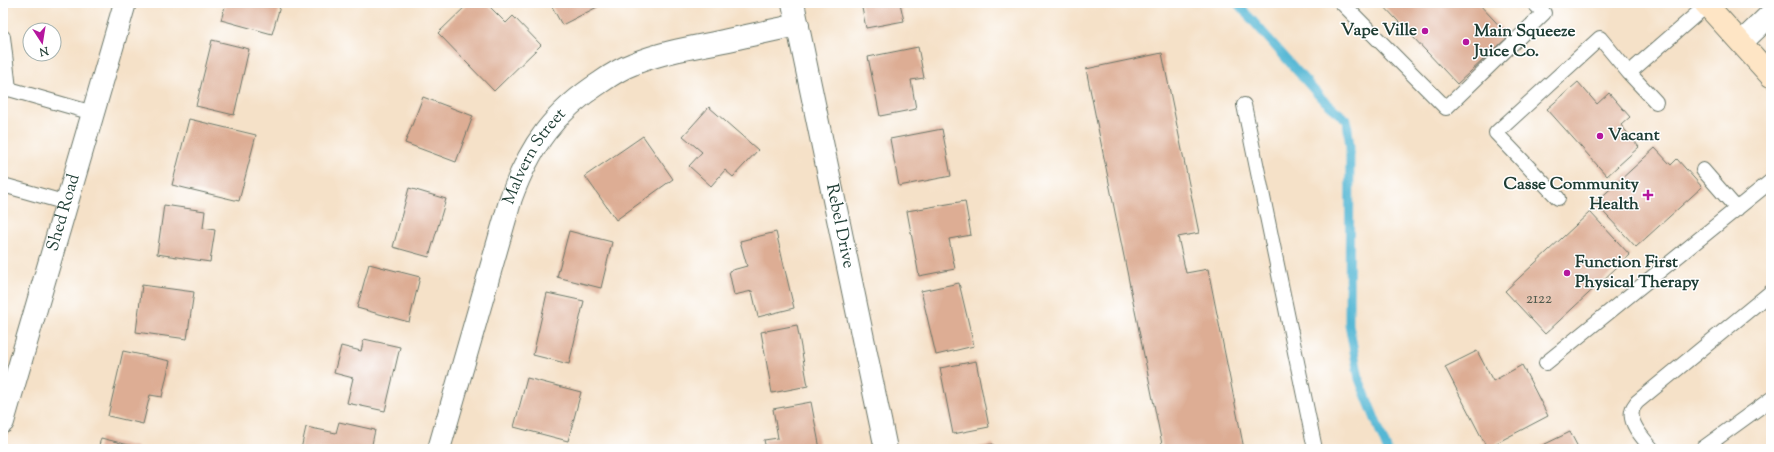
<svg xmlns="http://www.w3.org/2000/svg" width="1774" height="452" viewBox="0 0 1774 452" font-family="'Sorts Mill Goudy',serif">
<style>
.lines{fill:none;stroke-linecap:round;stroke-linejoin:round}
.stream{stroke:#55b7d4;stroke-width:9}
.building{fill:#ddad94}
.service-casing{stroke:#6a7668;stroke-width:16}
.minor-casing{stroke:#6a7668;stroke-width:24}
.tertiary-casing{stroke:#6a7668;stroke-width:24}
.secondary-casing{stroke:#6a7668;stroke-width:24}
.service{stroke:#fff;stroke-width:14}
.minor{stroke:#fff;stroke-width:22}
.tertiary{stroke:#fff;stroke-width:22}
.secondary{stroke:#fee5c5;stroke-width:22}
.poi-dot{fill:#b5179e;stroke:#fff;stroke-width:1.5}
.labels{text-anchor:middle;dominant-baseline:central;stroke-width:3;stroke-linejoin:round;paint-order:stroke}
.number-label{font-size:15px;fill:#4e594c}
.poi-label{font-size:17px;font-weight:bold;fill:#1f3d34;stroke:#fff;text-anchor:start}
.street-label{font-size:17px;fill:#1f3d34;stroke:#fff}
</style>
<rect width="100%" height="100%" fill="#fff"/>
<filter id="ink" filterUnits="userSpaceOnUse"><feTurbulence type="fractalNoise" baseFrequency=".025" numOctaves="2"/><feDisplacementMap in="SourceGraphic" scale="8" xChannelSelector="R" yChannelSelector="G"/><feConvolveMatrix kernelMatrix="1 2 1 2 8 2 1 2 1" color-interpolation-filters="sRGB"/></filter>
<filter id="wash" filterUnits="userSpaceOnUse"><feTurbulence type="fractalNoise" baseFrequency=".012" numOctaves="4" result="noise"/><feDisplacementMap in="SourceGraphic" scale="16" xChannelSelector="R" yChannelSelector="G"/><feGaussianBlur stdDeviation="0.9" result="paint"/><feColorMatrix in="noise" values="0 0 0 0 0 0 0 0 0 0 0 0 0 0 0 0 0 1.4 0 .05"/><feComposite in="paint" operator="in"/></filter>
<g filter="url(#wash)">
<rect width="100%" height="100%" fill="#f5e1c8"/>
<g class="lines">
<path class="stream" d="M1237 3 1321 98 1347 120 1350 147 1349 324 1359 379 1387 449"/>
</g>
<g id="blocks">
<path class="building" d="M226 3H281L272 34 221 20Z
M469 3H486L506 23 513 16 541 45 494 91 438 33Z
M550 3H605L562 25Z
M861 3H900L904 21 866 28Z
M1381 3H1478L1509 36 1457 84Z
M212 40 249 49 234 115 196 106Z
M918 47 924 78 911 80 916 109 880 116 868 57Z
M1162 53 1199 233 1178 237 1186 273 1208 269 1244 449H1163L1086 69Z
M1578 82 1597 104 1609 93 1630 117 1621 125 1639 147 1607 176 1547 109Z
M423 97 473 116 456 162 405 143Z
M709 107 758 150 733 177 725 170 711 186 689 166 702 152 683 136Z
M189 119 256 135 239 201 172 185Z
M942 129 951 176 899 186 890 139Z
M643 136 673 179 616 220 585 176Z
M1655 148 1671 165 1677 159 1702 187 1636 247 1595 203Z
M409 188 446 199 429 257 393 247Z
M965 201 971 235 949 239 955 269 919 276 907 211Z
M164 205 205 211 203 228 215 230 210 262 157 254Z
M1590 212 1630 255 1545 334 1505 291Z
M569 231 612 242 601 288 557 277Z
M776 232 794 308 758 317 752 291 734 295 729 271 747 266 740 241Z
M369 264 420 277 409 322 357 308Z
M959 283 974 346 936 355 921 291Z
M142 285 194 292 187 339 136 332Z
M547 293 584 301 569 364 533 355Z
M797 325 808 386 772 393 761 332Z
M364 339 400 347 385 411 347 403 353 378 334 373 341 346 361 351Z
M123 351 170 361 162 397 150 395 143 424 108 416Z
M1477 351 1493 381 1522 365 1548 416 1487 448 1445 367Z
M976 361 989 427 953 434 940 368Z
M527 378 581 392 568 441 514 427Z
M811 402 820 449H766L764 440 778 438 773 409Z
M339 422 375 430 371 449H301L306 427 336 433Z
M1570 432 1579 449H1542L1541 446Z
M101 438 137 447 136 449H98Z
M993 444 995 449H975V448Z"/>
</g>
</g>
<g filter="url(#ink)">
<use href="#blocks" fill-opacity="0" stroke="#6a7668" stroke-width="1"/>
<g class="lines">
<g class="service-casing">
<path id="service" d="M1342 3 1446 108 1544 13 1534 3
M3 37 9 89
M1629 73 1656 102
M3 91 9 89 93 113
M1244 105 1315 449
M1703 170 1737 209
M3 185 67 203
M1558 198 1496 133 1600 38 1629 73 1707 5
M1546 363 1771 181
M1652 449C1644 439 1629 424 1632 411 1632 408 1635 405 1637 402L1771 292
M1702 449 1771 399"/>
</g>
<g class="minor-casing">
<g id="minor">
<path id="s1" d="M793 3 886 449"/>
<path d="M1742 42 1771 14"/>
<path id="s2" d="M439 449 511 198C530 146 554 112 601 82 611 75 622 68 633 64 657 54 683 49 709 44 739 38 768 31 798 25"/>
</g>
</g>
<g class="tertiary-casing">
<g id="tertiary">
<path id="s3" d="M3 422 125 3"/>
</g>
</g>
<g class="secondary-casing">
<path id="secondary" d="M1705 3 1771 76"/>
</g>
<use href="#service" class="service"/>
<use href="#minor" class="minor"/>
<use href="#tertiary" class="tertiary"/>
<use href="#secondary" class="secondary"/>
</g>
</g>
<g class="poi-dot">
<circle cx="1425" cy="31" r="4"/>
<circle cx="1466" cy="42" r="4"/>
<circle cx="1600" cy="136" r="4"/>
<path d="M1646 189h4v4h4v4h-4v4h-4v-4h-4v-4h4z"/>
<circle cx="1567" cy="273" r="4"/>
</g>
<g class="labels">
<g class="number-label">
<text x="1539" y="299">2122</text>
</g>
<g class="poi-label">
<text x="1417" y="31" text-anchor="end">Vape Ville</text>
<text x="1474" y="32">Main Squeeze<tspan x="1474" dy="20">Juice Co.</tspan></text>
<text x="1608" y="136">Vacant</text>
<text x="1639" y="185" text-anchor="end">Casse Community<tspan x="1639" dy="20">Health</tspan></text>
<text x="1575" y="263">Function First<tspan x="1575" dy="20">Physical Therapy</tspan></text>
</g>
<g class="street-label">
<text stroke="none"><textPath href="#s2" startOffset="309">Malvern Street</textPath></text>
<text stroke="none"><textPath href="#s3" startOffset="218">Shed Road</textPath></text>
<text stroke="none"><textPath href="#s1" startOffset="228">Rebel Drive</textPath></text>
</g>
</g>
<rect width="1774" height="452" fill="none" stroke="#fff" stroke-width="16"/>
<g transform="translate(42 42) rotate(168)"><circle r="19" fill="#ffffff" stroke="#a5b1ae"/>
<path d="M0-3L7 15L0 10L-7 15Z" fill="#b5179e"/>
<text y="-6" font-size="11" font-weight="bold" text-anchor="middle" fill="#1f3d34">N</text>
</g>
</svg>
